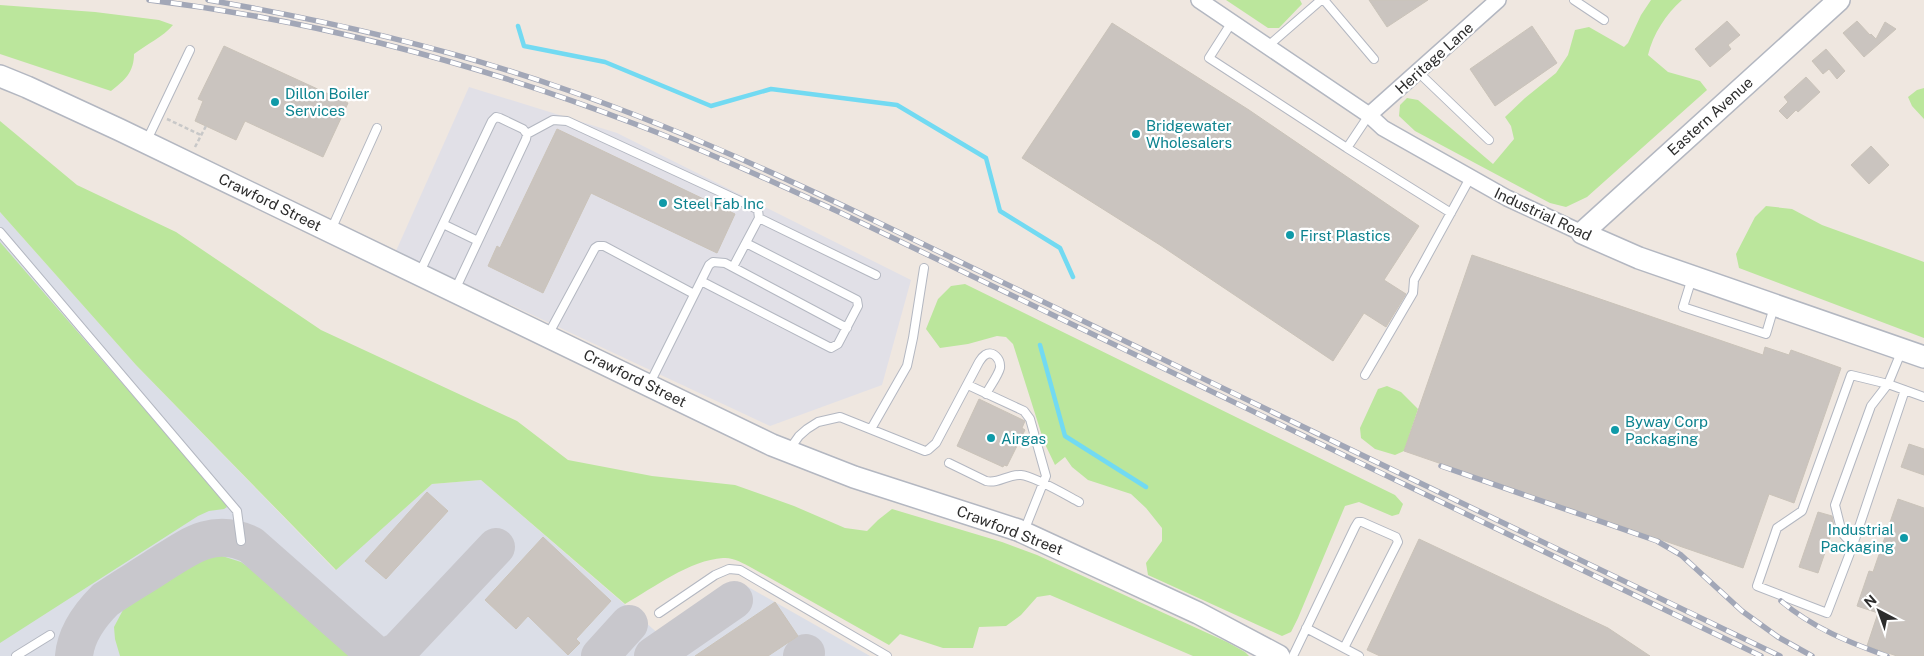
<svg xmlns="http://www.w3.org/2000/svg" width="1924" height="656" viewBox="0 0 1924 656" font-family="'Public Sans',sans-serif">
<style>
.industrial{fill:#e1e0e7}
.airport{fill:#dbdee7}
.green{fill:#bbe69c}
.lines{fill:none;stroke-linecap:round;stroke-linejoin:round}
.stream{stroke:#72daf2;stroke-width:4.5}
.taxiway{stroke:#c8c7cc;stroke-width:38}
.building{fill:#cac4bf;stroke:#cac3b9}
.lane-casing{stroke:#b3b7c1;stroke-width:10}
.street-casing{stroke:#b3b7c1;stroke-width:18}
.secondary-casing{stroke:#b3b7c1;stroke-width:24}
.path{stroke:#c8c8c8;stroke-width:2.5;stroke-dasharray:4 2.5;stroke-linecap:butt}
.lane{stroke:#fff;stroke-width:8}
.street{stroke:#fff;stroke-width:15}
.secondary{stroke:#fff;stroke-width:21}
.rail-casing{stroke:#a2a7b7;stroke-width:5.5}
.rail{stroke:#fff;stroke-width:4;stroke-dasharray:11;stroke-linecap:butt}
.culture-dot{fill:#0f9aa8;stroke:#fff;stroke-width:2}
.labels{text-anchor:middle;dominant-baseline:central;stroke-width:4.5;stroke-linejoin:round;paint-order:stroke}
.street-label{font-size:15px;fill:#2d2d2d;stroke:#fff}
.culture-label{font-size:15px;fill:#0d838f;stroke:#fff;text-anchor:start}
</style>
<rect width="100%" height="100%" fill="#efe7e0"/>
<path class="industrial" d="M469 87 617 133 911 280 882 385 770 426 396 251Z"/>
<path class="airport" d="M0 212 136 365 335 570 432 484 481 480 660 635 726 586 743 584 870 656H0Z"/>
<path class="green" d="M1226 0H1300L1302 4 1279 28H1268Z
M1651 0H1682C1666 14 1653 34 1648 55L1668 72 1700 81 1707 90 1587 197 1566 207 1550 203 1415 131 1399 116 1400 105 1407 98 1418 100 1493 164 1514 139 1511 126 1505 117 1525 98 1556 73 1568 55 1575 30 1589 27 1624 47 1628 43 1641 15Z
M0 5 95 12 159 20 173 25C163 37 147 44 134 54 134 72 125 80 111 91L0 54Z
M1924 88V119L1912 106 1908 97 1917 90Z
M0 121 77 185 176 232 321 330 517 421 568 460 652 476 735 485 794 506 845 528 867 531 878 520 892 509 1002 542 1037 555 1227 642 1245 652 1249 656H1193L1050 595 1037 597 1021 615 1006 626 979 627 973 648H943L900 634 889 645 752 568C743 563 733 557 723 558 690 560 653 588 625 604L481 480 432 484 336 570 136 365 0 212Z
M1766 206 1792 209 1822 225 1924 262V338L1739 268 1736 254 1755 217Z
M0 242 223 500 227 507 224 509 209 511 198 516 0 643Z
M965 284 1395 495 1403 504 1399 514 1392 516 1359 502 1345 506 1298 618 1291 632 1282 636 1148 575 1146 563 1162 541V528L1146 508 1131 494 1088 480 1072 467 1065 457 1055 465 1044 442 1013 344 1006 337 997 336 968 344 940 348 926 329 938 299 951 286Z
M1387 386 1401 392 1418 409 1404 451 1395 455 1375 449 1361 438 1360 428 1378 389Z
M219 555 241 562 256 572 350 656H120L115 639 114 627 123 610 199 560Z"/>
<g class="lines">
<path class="stream" d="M518 26 524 46 605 62 711 106 771 89 897 105 986 158 1000 211 1060 248 1073 277
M1040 345 1065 436 1146 487"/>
<path class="taxiway" d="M74 656C76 634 90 615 105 600 121 589 138 579 155 568 187 548 212 526 251 545L377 656
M387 656 398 651 496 547
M600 656 629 624
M653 656 734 600
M802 656 806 653"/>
</g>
<path class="building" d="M1369 0H1428L1387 27Z
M1727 21 1740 35 1728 45 1731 49 1710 67 1695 49Z
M1857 21 1870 35 1871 34 1876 39 1885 22 1896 29 1864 57 1843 33Z
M1112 23 1249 110 1419 226 1384 280 1406 294 1386 327 1364 313 1333 361 1160 245 1022 158Z
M1532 26 1557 63 1495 106 1470 69Z
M224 46 348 103 323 157 245 121 236 140 195 121 203 101 198 99Z
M1826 49 1845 71 1837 79 1829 69 1823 74 1812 61Z
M1806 77 1820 92 1798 112 1796 110 1787 119 1779 111 1788 102 1784 97Z
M557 129 735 214 717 253 591 193 543 293 488 266 497 246 500 248Z
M1871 146 1889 165 1869 184 1851 165Z
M1472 255 1763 355 1765 347 1789 355 1791 350 1841 368 1794 503 1769 494 1743 568 1404 451Z
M979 399 1025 421 1022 428 1025 430 1007 466 1004 465 1003 467 957 446Z
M1909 444 1924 449V475L1901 467Z
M427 492 448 511 386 579 365 561Z
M1898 499 1924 508V656H1897L1867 646 1878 613 1857 606 1869 571 1873 572Z
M1818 512 1832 516 1834 526 1818 573 1799 567Z
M543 537 611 601 576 639 580 643 568 655 528 616 516 629 485 600Z
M1419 539 1608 628 1650 656H1380L1367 650Z
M775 602 798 636 768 656H695Z"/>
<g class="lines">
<g class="lane-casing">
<path id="lane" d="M1324 0 1374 59
M1574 0 1604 20
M1232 22 1209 58 1347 148 1369 115
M1268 46 1321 0
M1418 72 1489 140
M527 134 553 120 567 121 753 207 758 210 759 218 733 267
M147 140 190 50
M1347 148 1451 213
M759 218 876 275
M443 224 478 241
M331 230 377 128
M0 232 237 511 241 541
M419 274 492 121 496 117 500 118 523 129 527 134 526 139 455 290
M1692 278 1683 307 1766 334 1774 307
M701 281 831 348 838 344 858 306 857 300 746 243
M548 335 595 248 598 246H604L694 294
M1902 350 1888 384 1924 397
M1365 375 1413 293 1414 280 1470 178
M650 383 709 265 713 262 725 263 847 328
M968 385 1024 411 1030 419 1046 476 1024 531
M871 429 907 366 913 338 924 268
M789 450 799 436 807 429 818 422 840 417 925 451 928 450 936 443 979 362C981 359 982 357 985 355 993 350 1001 359 1000 368 998 376 990 386 986 394
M949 463 986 481C999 484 1008 474 1021 475 1034 476 1066 495 1079 502
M1853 545 1827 613 1757 586 1777 528 1802 511 1851 375 1888 384 1871 406 1835 505 1842 533 1853 545 1905 390
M659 613 715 575 729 569 740 570 887 656
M1306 628 1359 656
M16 656 50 635
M1293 656 1355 527 1358 522H1362L1396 537 1398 542 1344 648"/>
</g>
<g class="street-casing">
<path id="street" d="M1199 0 1369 115 1383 128 1507 198 1582 233
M1369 115 1498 0"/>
</g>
<g class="secondary-casing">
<path id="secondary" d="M1839 0 1582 233 1639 258 1924 357
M0 76 27 87 120 130 772 445 854 477 1018 530 1198 613 1279 656"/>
</g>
<path class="path" d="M167 119 201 135
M195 147 206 126"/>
<use href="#lane" class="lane"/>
<use href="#street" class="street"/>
<use href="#secondary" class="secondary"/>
<g class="rail-casing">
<path id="rail" d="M149 0C314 20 479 64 635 124 704 150 771 181 839 212L1761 656
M208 0C330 21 451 49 567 90 663 123 755 164 846 207L1780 656
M1441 466 1657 541 1681 555 1742 611 1778 637 1812 656
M1781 601C1813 628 1848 642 1887 656"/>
</g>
<use href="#rail" class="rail"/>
</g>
<g class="culture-dot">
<circle cx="275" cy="102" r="5"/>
<circle cx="1136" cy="134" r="5"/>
<circle cx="663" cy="203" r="5"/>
<circle cx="1290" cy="235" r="5"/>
<circle cx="1615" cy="430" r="5"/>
<circle cx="991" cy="438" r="5"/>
<circle cx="1904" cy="538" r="5"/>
</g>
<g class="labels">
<g class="street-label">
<text transform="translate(1434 58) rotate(-42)">Heritage Lane</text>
<text transform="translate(1710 116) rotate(-42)">Eastern Avenue</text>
<text transform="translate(270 202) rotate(26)">Crawford Street</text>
<text transform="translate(1543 214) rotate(25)">Industrial Road</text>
<text transform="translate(635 378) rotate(26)">Crawford Street</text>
<text transform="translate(1010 530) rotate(21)">Crawford Street</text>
</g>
<g class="culture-label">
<text x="285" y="93">Dillon Boiler<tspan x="285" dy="17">Services</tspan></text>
<text x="1146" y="125">Bridgewater<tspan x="1146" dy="17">Wholesalers</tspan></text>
<text x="673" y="203">Steel Fab Inc</text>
<text x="1300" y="235">First Plastics</text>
<text x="1625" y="421">Byway Corp<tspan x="1625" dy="17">Packaging</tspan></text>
<text x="1001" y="438">Airgas</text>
<text x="1894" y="529" text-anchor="end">Industrial<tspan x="1894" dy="17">Packaging</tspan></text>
</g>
</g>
<g transform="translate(1879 611) rotate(319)" stroke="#ffffff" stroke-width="4" paint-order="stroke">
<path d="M0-4L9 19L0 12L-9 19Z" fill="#2d2d2d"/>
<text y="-8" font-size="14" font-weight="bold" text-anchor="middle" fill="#2d2d2d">N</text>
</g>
</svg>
